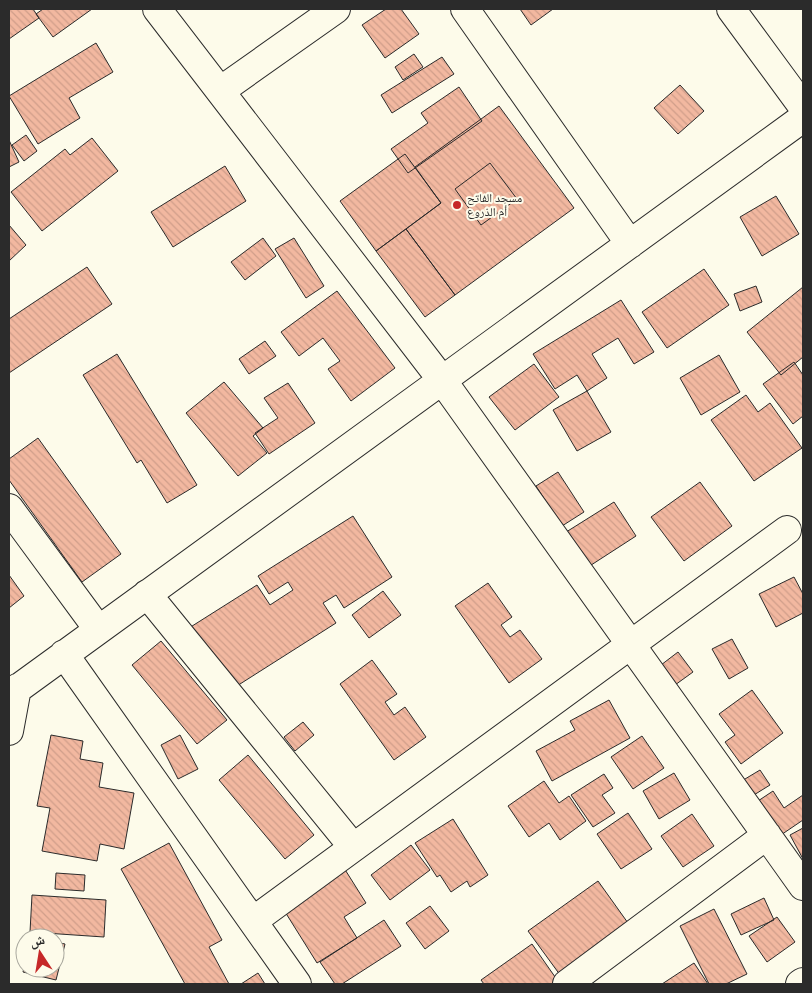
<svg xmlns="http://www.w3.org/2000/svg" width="812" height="993" viewBox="0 0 812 993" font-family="'Public Sans','Noto Naskh Arabic',sans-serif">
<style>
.building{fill:url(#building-back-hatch);stroke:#2b2b2b}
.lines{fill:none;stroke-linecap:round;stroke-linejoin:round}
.minor-casing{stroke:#2b2b2b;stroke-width:30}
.secondary-casing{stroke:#2b2b2b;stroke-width:30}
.minor{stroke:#fdfbea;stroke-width:28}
.secondary{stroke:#fdfbea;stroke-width:28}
.poi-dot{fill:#c62828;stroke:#fdfbea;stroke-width:2}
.labels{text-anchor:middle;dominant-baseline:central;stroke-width:4;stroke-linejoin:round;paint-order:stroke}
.poi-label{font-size:12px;fill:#2b2b2b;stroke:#fdfbea;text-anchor:start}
</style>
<defs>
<pattern id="building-back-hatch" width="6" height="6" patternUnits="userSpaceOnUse" patternTransform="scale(1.25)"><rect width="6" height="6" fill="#f2b8a0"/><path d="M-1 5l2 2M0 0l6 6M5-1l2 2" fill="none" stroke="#d09e8a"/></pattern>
</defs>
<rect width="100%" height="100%" fill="#fdfbea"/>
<path class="building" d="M9 9H33L39 18 9 39Z
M43 9H92L53 37 36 14Z
M386 9H401L419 34 385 58 362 25Z
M520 9H553L531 25Z
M96 43 113 72 69 98 80 118 38 144 9 96Z
M414 54 423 67 403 80 395 67Z
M442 57 454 74 392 113 381 95Z
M680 85 704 111 678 134 654 108Z
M459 87 482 121 408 173 391 149 428 123 421 113Z
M499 106 574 208 455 295 406 229 441 203 415 167Z
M26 135 37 151 24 161 12 145Z
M92 138 118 171 42 231 11 192 65 149 70 155Z
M9 140 19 162 9 167Z
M405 154 441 203 376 251 340 201Z
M490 163 517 199 481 225 455 189Z
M225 166 246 201 173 247 151 212Z
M776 196 799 234 762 256 740 217Z
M9 225 26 245 9 261Z
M406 229 455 295 425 317 376 251Z
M263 238 276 256 245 280 231 262Z
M294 238 324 286 306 298 275 249Z
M87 267 112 304 9 373V319Z
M704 269 729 305 667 348 642 312Z
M756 286 762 302 740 311 734 294Z
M803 287V357L781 375 747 332Z
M337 291 395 368 351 401 328 369 340 361 323 338 299 356 281 332Z
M621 300 654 352 634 364 618 338 592 354 607 378 587 391 577 375 555 389 533 354Z
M265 341 276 356 249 374 239 359Z
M117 354 197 485 167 503 141 460 137 463 83 375Z
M719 355 740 392 701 415 680 378Z
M794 362 803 375V416L793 424 763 384Z
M534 364 559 397 515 430 489 397Z
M224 382 263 428 253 436 267 453 238 476 186 413Z
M288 383 315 423 269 454 255 433 278 418 264 398Z
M587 391 611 432 577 451 553 410Z
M746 395 758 412 770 403 802 448 754 481 711 420Z
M38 438 121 554 82 582 9 480V459Z
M558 472 584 512 562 526 536 486Z
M700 482 732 526 684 561 651 517Z
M614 502 636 536 585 569 563 534Z
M353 516 392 577 344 608 336 595 323 603 336 623 229 691 189 628 257 585 270 605 293 590 288 582 269 594 258 576Z
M9 575 24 596 9 608Z
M794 577 803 594V613L776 627 759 594Z
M488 583 512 617 501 625 510 637 520 630 542 659 509 683 455 606Z
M383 591 401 615 369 638 352 615Z
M732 639 748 668 729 679 712 649Z
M161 641 227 720 197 744 132 665Z
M678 652 693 672 675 685 661 665Z
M372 660 397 694 385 702 394 715 405 707 426 737 394 760 340 684Z
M752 690 783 733 741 764 725 742 735 735 719 714Z
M609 700 630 738 552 781 536 751 575 730 570 721Z
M303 722 314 735 295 751 284 737Z
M51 735 83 741 80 759 103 763 99 787 134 793 124 849 100 844 97 861 42 851 50 808 37 806Z
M180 735 198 769 178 779 161 745Z
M642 736 664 768 633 789 611 757Z
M248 755 314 835 285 859 219 780Z
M760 770 770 785 749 798 740 782Z
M674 773 690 800 659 819 643 791Z
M604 774 613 788 602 795 615 813 593 827 571 795Z
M544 781 559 803 569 796 586 821 560 840 549 823 529 837 508 806Z
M773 791 784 808 803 795V820L775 839 752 805Z
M628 813 652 849 621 869 597 834Z
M692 814 714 846 683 867 661 836Z
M453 819 488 875 470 887 467 881 451 892 440 875 437 877 415 843Z
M803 828V859L790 835Z
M169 843 222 940 209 947 229 984H185L121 869Z
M411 845 430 870 390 900 371 875Z
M344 868 366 903 344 917 357 938 317 963 282 907Z
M56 873 85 875 84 891 55 889Z
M598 881 633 930 563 979 528 931Z
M32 895 106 900 104 937 30 932Z
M764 898 774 920 741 935 731 914Z
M430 906 449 931 425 949 406 923Z
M714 909 747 974 726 984H709L680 926Z
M777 917 795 942 767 962 749 936Z
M384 920 401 946 342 984H335L320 962Z
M55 942 65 944 56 980 23 972 25 963V968H55Z
M532 944 560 984H484L481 980Z
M694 963 708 984H662Z
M258 973 265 984H241Z"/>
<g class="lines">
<g class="minor-casing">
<path id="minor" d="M157 9 442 380 803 886
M465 9 630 244
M220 91 336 9
M9 508 98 629
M147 594 353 847
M64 654 297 984
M9 695 803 118
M9 731 17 688
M253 921 787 530
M567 984 767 835
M800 984 803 982"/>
</g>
<g class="secondary-casing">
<path id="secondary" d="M731 9 803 107"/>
</g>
<use href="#minor" class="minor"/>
<use href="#secondary" class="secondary"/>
</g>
<circle class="poi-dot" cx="457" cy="205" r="5"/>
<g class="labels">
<g class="poi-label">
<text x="467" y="198">مسجد الفاتح<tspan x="467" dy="14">أم الذروع</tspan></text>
</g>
</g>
<rect width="812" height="993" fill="none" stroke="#2b2b2b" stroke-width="20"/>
<g transform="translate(40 953) rotate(348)"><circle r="24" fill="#fdfbea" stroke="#a9a89e"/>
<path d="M0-4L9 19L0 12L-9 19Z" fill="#c62828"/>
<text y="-8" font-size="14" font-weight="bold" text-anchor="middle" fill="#2b2b2b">ش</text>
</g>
</svg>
